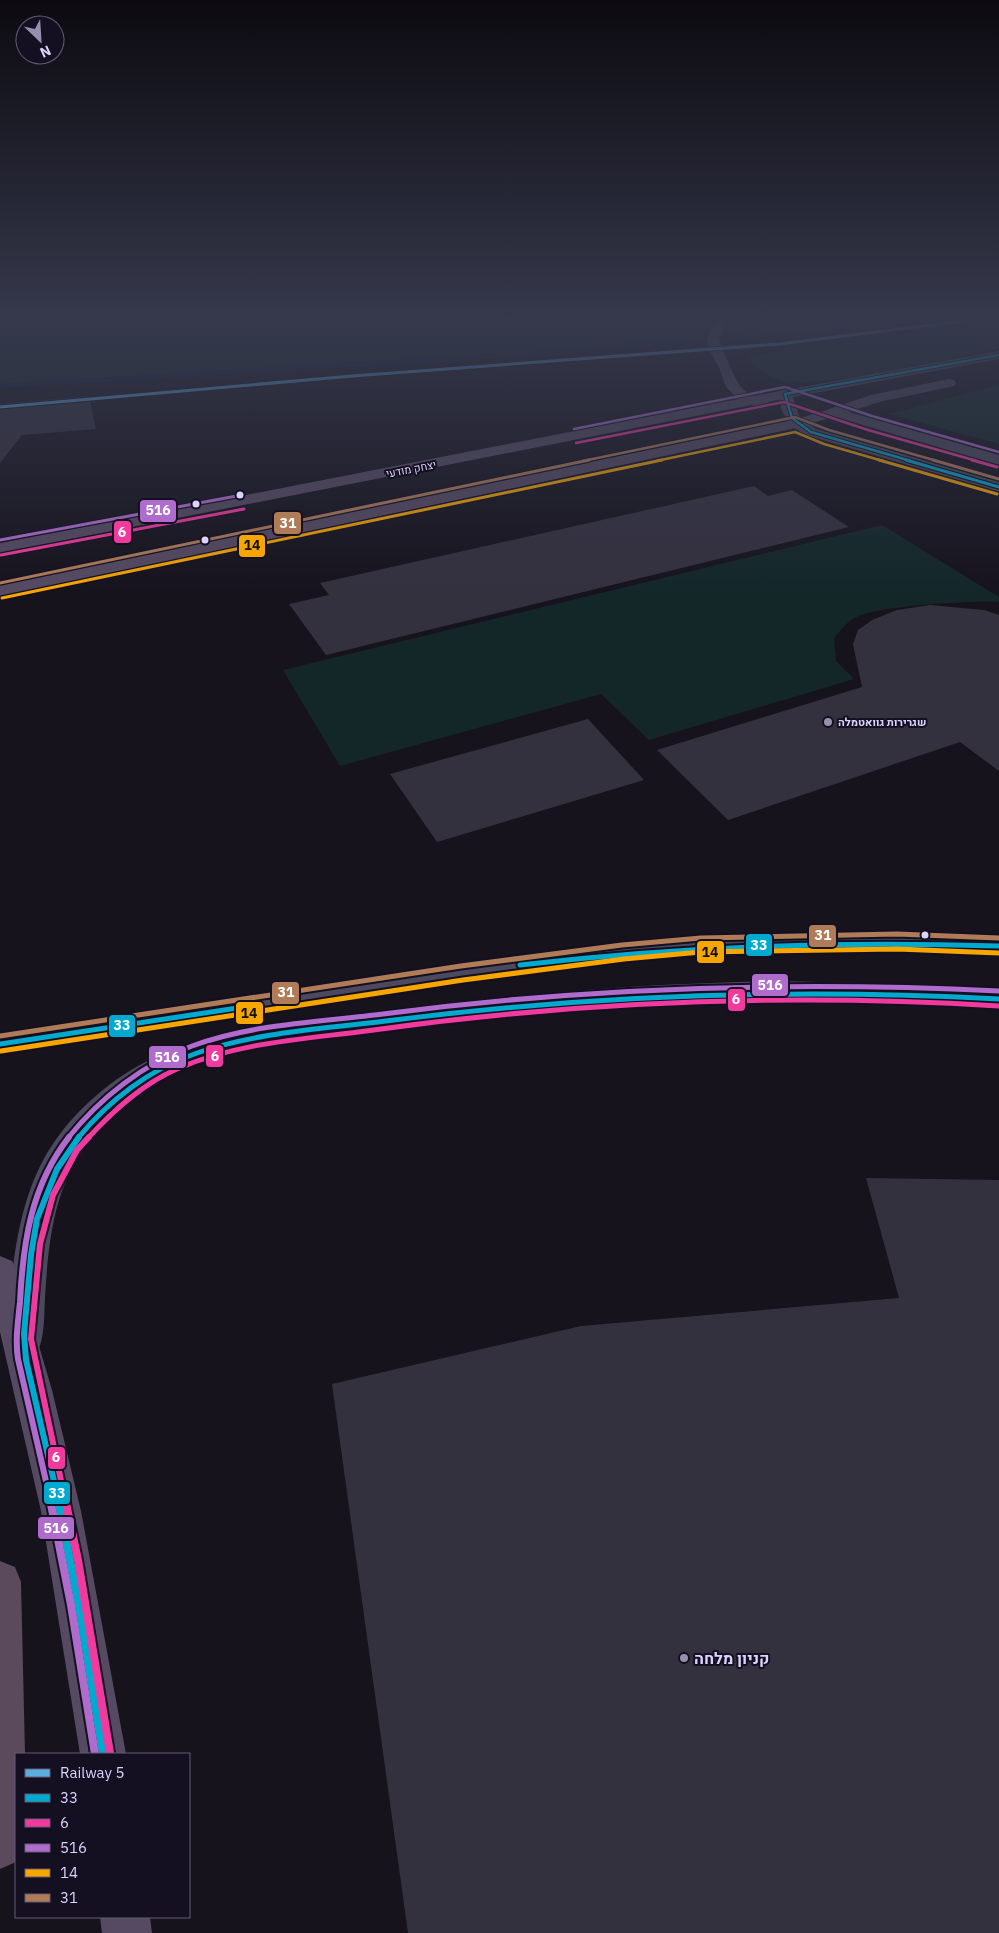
<svg xmlns="http://www.w3.org/2000/svg" width="999" height="1933" viewBox="0 0 999 1933" font-family="'IBM Plex Sans',Heebo,sans-serif">
<style>
.green{fill:#132729}
.lines{fill:none;stroke-linecap:round;stroke-linejoin:round}
.stream{fill:#101c3d;fill-rule:evenodd}
.building{fill:#34313f}
.minor{fill:#4c495e;fill-rule:evenodd}
.major{fill:#554a62;fill-rule:evenodd}
.highway{fill:#5b495c;fill-rule:evenodd}
.bus-1-far4-casing{stroke:#140f21;stroke-width:4.5}
.bus-1-far3-casing{stroke:#140f21;stroke-width:5.5}
.bus-1-far2-casing{stroke:#140f21;stroke-width:9}
.bus-1-far1-casing{stroke:#140f21;stroke-width:10}
.bus-1-casing{stroke:#140f21;stroke-width:12}
.bus-2-far4-casing{stroke:#140f21;stroke-width:4.5}
.bus-2-far3-casing{stroke:#140f21;stroke-width:5.5}
.bus-2-far2-casing{stroke:#140f21;stroke-width:9}
.bus-2-far1-casing{stroke:#140f21;stroke-width:10}
.bus-2-casing{stroke:#140f21;stroke-width:12}
.bus-3-far4-casing{stroke:#140f21;stroke-width:4.5}
.bus-3-far3-casing{stroke:#140f21;stroke-width:5.5}
.bus-3-far2-casing{stroke:#140f21;stroke-width:9}
.bus-3-far1-casing{stroke:#140f21;stroke-width:10}
.bus-3-casing{stroke:#140f21;stroke-width:12}
.bus-4-far2-casing{stroke:#140f21;stroke-width:4.5}
.bus-4-far1-casing{stroke:#140f21;stroke-width:5.5}
.bus-4-casing{stroke:#140f21;stroke-width:9}
.bus-5-far2-casing{stroke:#140f21;stroke-width:4.5}
.bus-5-far1-casing{stroke:#140f21;stroke-width:5.5}
.bus-5-casing{stroke:#140f21;stroke-width:9}
.bus-1-far4{stroke:#00a9ce;stroke-width:2.5}
.bus-1-far3{stroke:#00a9ce;stroke-width:3}
.bus-1-far2{stroke:#00a9ce;stroke-width:5}
.bus-1-far1{stroke:#00a9ce;stroke-width:6}
.bus-1{stroke:#00a9ce;stroke-width:8}
.bus-2-far4{stroke:#f13a9d;stroke-width:2.5}
.bus-2-far3{stroke:#f13a9d;stroke-width:3}
.bus-2-far2{stroke:#f13a9d;stroke-width:5}
.bus-2-far1{stroke:#f13a9d;stroke-width:6}
.bus-2{stroke:#f13a9d;stroke-width:8}
.bus-3-far4{stroke:#b06ccc;stroke-width:2.5}
.bus-3-far3{stroke:#b06ccc;stroke-width:3}
.bus-3-far2{stroke:#b06ccc;stroke-width:5}
.bus-3-far1{stroke:#b06ccc;stroke-width:6}
.bus-3{stroke:#b06ccc;stroke-width:8}
.bus-4-far2{stroke:#f7a600;stroke-width:2.5}
.bus-4-far1{stroke:#f7a600;stroke-width:3}
.bus-4{stroke:#f7a600;stroke-width:5}
.bus-5-far2{stroke:#b07c57;stroke-width:2.5}
.bus-5-far1{stroke:#b07c57;stroke-width:3}
.bus-5{stroke:#b07c57;stroke-width:5}
.rail-1-casing{stroke:#140f21;stroke-width:5}
.rail-1{stroke:#5aaddd;stroke-width:3}
.bus-dot{fill:#dbd3fc;stroke:#140f21;stroke-width:2}
.poi-dot{fill:#9690ae;stroke:#140f21;stroke-width:2}
.labels{text-anchor:middle;dominant-baseline:central;stroke-width:4;stroke-linejoin:round;paint-order:stroke}
.far-street-label{font-size:11px;fill:#dbd3fc;stroke:#140f21}
.far-poi-label{font-size:11px;font-weight:bold;fill:#dbd3fc;stroke:#140f21;text-anchor:start}
.near-poi-label{font-size:16px;font-weight:bold;fill:#dbd3fc;stroke:#140f21;text-anchor:start}
.line-badge{stroke:#140f21;stroke-width:2}
.badge-label{font-size:14px;text-anchor:middle;font-weight:bold;fill:#fff}
.pale-badge-label{font-size:14px;text-anchor:middle;font-weight:bold;fill:#111}
</style>
<rect width="100%" height="100%" fill="#16131d"/>
<path class="green" d="M0 321H704L696 329 702 341 0 384Z
M770 321H895L748 337 752 330Z
M999 322V348C953 359 908 368 861 376 840 379 818 384 797 383 779 381 756 374 749 356L959 329Z
M999 385V444L889 414Z
M882 525 999 597V602C970 601 876 605 853 619 846 623 839 632 834 638L836 661 854 679 649 740 601 694 340 766 283 670Z"/>
<g class="lines">
<path class="stream" d="M841 321H857L778 331 775 329Z
M692 336 694 339 562 354 0 388V384L562 350Z"/>
</g>
<path class="building" d="M89 396 96 429 22 435 0 463V404Z
M754 486 768 496 792 490 849 527 326 655 289 604 329 595 320 583Z
M930 605 984 610 999 615V771L960 742 728 820 657 750 862 687 853 644 858 630 872 620 897 610Z
M588 719 644 780 437 842 390 774Z
M866 1178 999 1180V1933H408L332 1384 581 1326 899 1298Z"/>
<g class="lines">
<path class="minor" d="M999 351V359L793 397 799 416 816 429 999 482V492L806 435C788 426 781 414 778 394L780 391Z
M949 379 954 380 956 383 954 386 879 402 849 412 999 455V465L829 415 827 412 829 409 871 395Z
M897 932 999 936V956L897 950 701 955 623 962 462 983 0 1055V1033C209 1008 415 963 625 942 715 933 806 933 897 932Z
M772 981 923 984 999 989V1009C797 996 605 1004 404 1029 334 1037 259 1042 192 1067 150 1083 109 1115 82 1152 53 1192 48 1248 45 1297 44 1316 45 1336 37 1354L24 1359 11 1354 6 1342C12 1272 15 1192 60 1134 84 1102 121 1072 158 1056 226 1026 303 1020 376 1011 507 994 639 984 772 981Z"/>
<path class="major" d="M716 321H728L719 338C721 346 736 382 741 387 744 391 749 393 754 396L785 390 792 394 790 397 768 402 770 405 763 409 751 405 0 553V543L738 399 726 387 719 367 709 350 707 338Z
M834 408 839 409 841 412 839 415 796 428 0 597V585L793 420Z
M0 1256 12 1261 17 1272 52 1390 81 1511 126 1754H80L41 1511 0 1332Z
M100 1917H150L152 1933H102Z"/>
<path class="highway" d="M0 1561 15 1567 21 1582 25 1754H16V1862L0 1869Z"/>
<g class="bus-1-far4-casing">
<path id="bus-1-far4" d="M911 461 811 432 792 418 785 394 999 355"/>
</g>
<g class="bus-1-far3-casing">
<path id="bus-1-far3" d="M906 460 999 487"/>
</g>
<g class="bus-1-far2-casing">
<path id="bus-1-far2" d="M520 965C680 946 838 941 999 946
M0 1044 244 1007
M78 1138C109 1100 150 1069 197 1053 258 1032 323 1029 386 1021 590 995 794 988 999 999"/>
</g>
<g class="bus-1-far1-casing">
<path id="bus-1-far1" d="M56 1490 26 1360 24 1334 31 1255 37 1219 57 1169 79 1137"/>
</g>
<g class="bus-1-casing">
<path id="bus-1" d="M56 1489 79 1606 103 1754"/>
</g>
<g class="bus-2-far4-casing">
<path id="bus-2-far4" d="M576 443 784 402 868 430 977 461"/>
</g>
<g class="bus-2-far3-casing">
<path id="bus-2-far3" d="M972 460 997 467
M1 555 244 509"/>
</g>
<g class="bus-2-far2-casing">
<path id="bus-2-far2" d="M88 1138C113 1111 142 1084 177 1069 235 1043 304 1039 366 1031 577 1001 787 993 999 1006"/>
</g>
<g class="bus-2-far1-casing">
<path id="bus-2-far1" d="M63 1490 31 1339 40 1244 53 1195 77 1150 89 1137"/>
</g>
<g class="bus-2-casing">
<path id="bus-2" d="M63 1489 78 1560 110 1753"/>
</g>
<g class="bus-3-far4-casing">
<path id="bus-3-far4" d="M574 429 785 387 872 416 999 452"/>
</g>
<g class="bus-3-far3-casing">
<path id="bus-3-far3" d="M0 540 242 495"/>
</g>
<g class="bus-3-far2-casing">
<path id="bus-3-far2" d="M68 1138C100 1098 143 1064 192 1046 252 1024 319 1022 383 1014 588 987 792 981 999 991"/>
</g>
<g class="bus-3-far1-casing">
<path id="bus-3-far1" d="M48 1490 18 1359C15 1340 18 1322 20 1302 23 1242 31 1186 69 1137"/>
</g>
<g class="bus-3-casing">
<path id="bus-3" d="M48 1489 71 1605 95 1754"/>
</g>
<g class="bus-4-far2-casing">
<path id="bus-4-far2" d="M656 461 795 432 824 444 883 461"/>
</g>
<g class="bus-4-far1-casing">
<path id="bus-4-far1" d="M879 460 997 494
M2 598 662 460"/>
</g>
<g class="bus-4-casing">
<path id="bus-4" d="M1 1051 463 980 624 959 701 952 897 949 999 953"/>
</g>
<g class="bus-5-far2-casing">
<path id="bus-5-far2" d="M583 461 795 417 829 430 937 461"/>
</g>
<g class="bus-5-far1-casing">
<path id="bus-5-far1" d="M933 460 999 479
M0 583 589 460"/>
</g>
<g class="bus-5-casing">
<path id="bus-5" d="M0 1036 461 966 622 945 701 938 897 934 999 938"/>
</g>
<use href="#bus-1-far4" class="bus-1-far4"/>
<use href="#bus-1-far3" class="bus-1-far3"/>
<use href="#bus-1-far2" class="bus-1-far2"/>
<use href="#bus-1-far1" class="bus-1-far1"/>
<use href="#bus-1" class="bus-1"/>
<use href="#bus-2-far4" class="bus-2-far4"/>
<use href="#bus-2-far3" class="bus-2-far3"/>
<use href="#bus-2-far2" class="bus-2-far2"/>
<use href="#bus-2-far1" class="bus-2-far1"/>
<use href="#bus-2" class="bus-2"/>
<use href="#bus-3-far4" class="bus-3-far4"/>
<use href="#bus-3-far3" class="bus-3-far3"/>
<use href="#bus-3-far2" class="bus-3-far2"/>
<use href="#bus-3-far1" class="bus-3-far1"/>
<use href="#bus-3" class="bus-3"/>
<use href="#bus-4-far2" class="bus-4-far2"/>
<use href="#bus-4-far1" class="bus-4-far1"/>
<use href="#bus-4" class="bus-4"/>
<use href="#bus-5-far2" class="bus-5-far2"/>
<use href="#bus-5-far1" class="bus-5-far1"/>
<use href="#bus-5" class="bus-5"/>
<g class="rail-1-casing">
<path id="rail-1" d="M0 407 352 376 779 344 964 321"/>
</g>
<use href="#rail-1" class="rail-1"/>
</g>
<linearGradient id="sky" x2="0" y2="1"><stop stop-color="#0c0a10"/><stop offset="0.54" stop-color="#36394c"/><stop offset="1" stop-color="#36394c" stop-opacity="0"/></linearGradient>
<rect width="999" height="591" fill="url(#sky)"/>
<g class="bus-dot">
<circle cx="240" cy="495" r="4.5"/>
<circle cx="196" cy="504" r="4.5"/>
<circle cx="205" cy="540" r="4.5"/>
<circle cx="925" cy="935" r="4.5"/>
</g>
<g class="poi-dot">
<circle cx="828" cy="722" r="5"/>
<circle cx="684" cy="1658" r="5"/>
</g>
<g class="labels">
<g class="far-street-label">
<text transform="translate(411 469) rotate(-11)">יצחק מודעי</text>
</g>
<g class="far-poi-label">
<text x="838" y="722">שגרירות גוואטמלה</text>
</g>
<g class="near-poi-label">
<text x="694" y="1658">קניון מלחה</text>
</g>
</g>
<g class="line-badge">
<rect x="139" y="499" width="38" height="24" rx="5" fill="#b06ccc"/>
<rect x="273" y="511" width="29" height="24" rx="5" fill="#b07c57"/>
<rect x="113" y="520" width="19" height="24" rx="5" fill="#f13a9d"/>
<rect x="238" y="534" width="28" height="24" rx="5" fill="#f7a600"/>
<rect x="808" y="924" width="29" height="24" rx="5" fill="#b07c57"/>
<rect x="745" y="933" width="28" height="24" rx="5" fill="#00a9ce"/>
<rect x="696" y="940" width="29" height="24" rx="5" fill="#f7a600"/>
<rect x="751" y="973" width="38" height="24" rx="5" fill="#b06ccc"/>
<rect x="271" y="981" width="29" height="24" rx="5" fill="#b07c57"/>
<rect x="727" y="988" width="19" height="24" rx="5" fill="#f13a9d"/>
<rect x="235" y="1001" width="29" height="24" rx="5" fill="#f7a600"/>
<rect x="108" y="1014" width="28" height="24" rx="5" fill="#00a9ce"/>
<rect x="205" y="1044" width="19" height="24" rx="5" fill="#f13a9d"/>
<rect x="148" y="1045" width="39" height="24" rx="5" fill="#b06ccc"/>
<rect x="47" y="1446" width="19" height="24" rx="5" fill="#f13a9d"/>
<rect x="43" y="1481" width="28" height="24" rx="5" fill="#00a9ce"/>
<rect x="37" y="1516" width="38" height="24" rx="5" fill="#b06ccc"/>
</g>
<g class="badge-label">
<text x="158" y="515">516</text>
<text x="288" y="528">31</text>
<text x="122" y="537">6</text>
<text x="823" y="940">31</text>
<text x="759" y="950">33</text>
<text x="770" y="990">516</text>
<text x="286" y="997">31</text>
<text x="736" y="1004">6</text>
<text x="122" y="1030">33</text>
<text x="215" y="1061">6</text>
<text x="167" y="1062">516</text>
<text x="56" y="1462">6</text>
<text x="57" y="1498">33</text>
<text x="56" y="1533">516</text>
</g>
<g class="pale-badge-label">
<text x="252" y="550">14</text>
<text x="710" y="957">14</text>
<text x="249" y="1018">14</text>
</g>
<rect x="15" y="1753" width="175" height="165" fill="#140f21" stroke="#645d79"/>
<rect x="25" y="1769" width="25" height="8" fill="#5aaddd" stroke="#645d79"/>
<text x="60" y="1778" font-size="15" fill="#dbd3fc">Railway 5</text>
<rect x="25" y="1794" width="25" height="8" fill="#00a9ce" stroke="#645d79"/>
<text x="60" y="1803" font-size="15" fill="#dbd3fc">33</text>
<rect x="25" y="1819" width="25" height="8" fill="#f13a9d" stroke="#645d79"/>
<text x="60" y="1828" font-size="15" fill="#dbd3fc">6</text>
<rect x="25" y="1844" width="25" height="8" fill="#b06ccc" stroke="#645d79"/>
<text x="60" y="1853" font-size="15" fill="#dbd3fc">516</text>
<rect x="25" y="1869" width="25" height="8" fill="#f7a600" stroke="#645d79"/>
<text x="60" y="1878" font-size="15" fill="#dbd3fc">14</text>
<rect x="25" y="1894" width="25" height="8" fill="#b07c57" stroke="#645d79"/>
<text x="60" y="1903" font-size="15" fill="#dbd3fc">31</text>
<g transform="translate(40 40) rotate(155)"><circle r="24" fill="#140f21" stroke="#645d79"/>
<path d="M0-4L9 19L0 12L-9 19Z" fill="#9690ae"/>
<text y="-8" font-size="14" font-weight="bold" text-anchor="middle" fill="#dbd3fc">N</text>
</g>
</svg>
